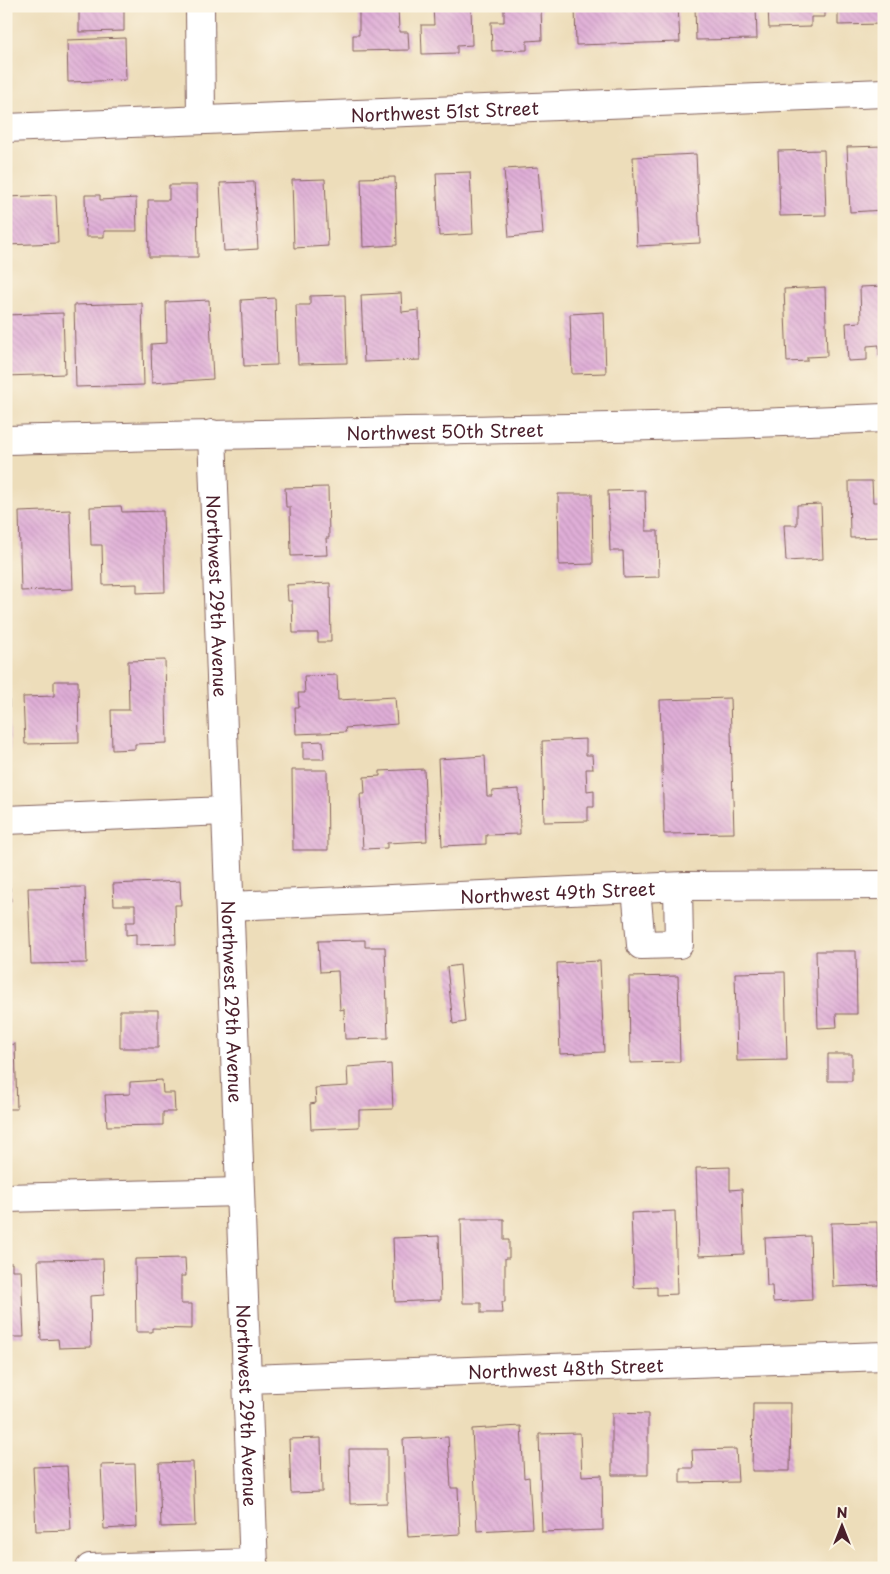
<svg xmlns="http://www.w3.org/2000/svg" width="890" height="1574" viewBox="0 0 890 1574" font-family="'Playpen Sans',sans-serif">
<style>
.building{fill:url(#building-back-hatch)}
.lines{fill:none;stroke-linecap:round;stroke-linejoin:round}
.minor-casing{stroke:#83625d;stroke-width:30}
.minor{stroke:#fff;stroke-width:28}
.labels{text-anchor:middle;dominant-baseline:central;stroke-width:4;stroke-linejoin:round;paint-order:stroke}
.street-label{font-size:18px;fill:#4a1f2b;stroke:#fcf5e5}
</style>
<defs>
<pattern id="building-back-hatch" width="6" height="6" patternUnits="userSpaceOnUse" patternTransform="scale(1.25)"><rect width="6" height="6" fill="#dfaed7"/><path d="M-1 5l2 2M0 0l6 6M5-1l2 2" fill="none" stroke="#c195b9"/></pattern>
</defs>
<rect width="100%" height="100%" fill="#fcf5e5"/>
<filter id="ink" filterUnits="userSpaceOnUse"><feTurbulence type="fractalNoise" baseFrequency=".02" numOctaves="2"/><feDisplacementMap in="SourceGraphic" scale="10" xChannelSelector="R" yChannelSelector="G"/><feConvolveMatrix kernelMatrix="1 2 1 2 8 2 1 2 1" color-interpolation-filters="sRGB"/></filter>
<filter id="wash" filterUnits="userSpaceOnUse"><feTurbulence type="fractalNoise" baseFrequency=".0096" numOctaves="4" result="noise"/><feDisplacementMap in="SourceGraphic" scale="20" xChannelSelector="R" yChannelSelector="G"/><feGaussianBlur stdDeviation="1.12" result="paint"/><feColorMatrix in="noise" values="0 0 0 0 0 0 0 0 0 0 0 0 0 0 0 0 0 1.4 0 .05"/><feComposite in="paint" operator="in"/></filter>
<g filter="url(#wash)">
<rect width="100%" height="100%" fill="#edddba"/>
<g id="blocks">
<path class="building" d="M79 6H124V31L79 32Z
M359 6H398L399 32H408L409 50 353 51V35H359Z
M433 6H471L472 45 457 46V53L422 54 421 25H434Z
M504 6H541L542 40 527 41V50L492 51 491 22H504Z
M575 6H678L680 42 576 45Z
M695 6H756L757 39 696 40Z
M768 6H825V17H811V27L769 28Z
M838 6H884L882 24 838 25Z
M125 38 126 80 68 82 67 40Z
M884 146V210L850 212 847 147Z
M824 150 826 215 780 216 778 151Z
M696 154 700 243 637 246 633 157Z
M538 167 543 234 509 237 504 169Z
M470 172 473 234 439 236 436 173Z
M395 177 397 245 363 247 361 178Z
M325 179 328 246 294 248 292 180Z
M254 182 258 249 224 251 220 183Z
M169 185H197L198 257H149L148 200H169Z
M56 195 58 243 6 245V197Z
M85 195H100V200L136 198 137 231H104V237H86Z
M884 286V355L879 356V345L867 346V360L848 361 846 323 861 322 860 287Z
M825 287 827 356 807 357V361L787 362 784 289Z
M401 293 402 312 419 310 420 360 364 362 361 295Z
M345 295 347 363 298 364 296 305H310V296Z
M275 298 277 365 244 366 241 300Z
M209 300 213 379 152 383 151 344 167 343 166 302Z
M142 303 144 385 76 387 74 305Z
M604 312 606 373 572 374 570 314Z
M63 313 65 374 6 376V315Z
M849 481H872L873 502H884V537L850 538Z
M328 487 329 538H326L327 555 291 556 290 507H286L285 488Z
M645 490 646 531H658L659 577 624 578 623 551H610L608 491Z
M558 494H592L593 564 559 565Z
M821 504 823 559 786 561 784 525H797V505Z
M121 506 122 512 163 511 165 592 137 593V584L103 585 102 545H91L90 507Z
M70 510 73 589 21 591 19 512Z
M330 583 331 642H318V633H293L292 601H288L287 585Z
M165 660 167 743 135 744V749L112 750 111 710H129L128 661Z
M337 675 338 700 395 697 397 724 345 728 346 732 296 734 295 707H299L298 693H305L304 676Z
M54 681H78L79 743 25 744 23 697 54 696Z
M6 690H9L10 750H6Z
M730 698 734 833 664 834 660 700Z
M586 739V755H592L593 769H586L587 791 594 790V807H588V821L544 822 542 741Z
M323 741 324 759H303V742Z
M485 756 487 796H492V791L519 789 520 834 486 835V844L442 846 438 759Z
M424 769 427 841 387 843V848L363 849 360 794H365L364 777 380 776V771Z
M292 770H327L328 850H293Z
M180 881 181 905H175L176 944 136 945V934L126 935V922H135V905H114L113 884Z
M6 887H10L11 901H6Z
M85 887 87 963 31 964 28 888Z
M365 940V947H385L388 1038 345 1039 344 1009 340 1010 338 971 320 972 318 941Z
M816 951H856L857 1014H836L837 1027 818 1028Z
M600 961 604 1052 560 1054 557 963Z
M460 965 465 1022 453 1024 447 967Z
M785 972 787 1060 737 1061 735 973Z
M678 976 680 1062 630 1063 629 977Z
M120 1010H158V1048H120Z
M15 1044 17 1109H6V1045Z
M828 1054H852V1081H828Z
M391 1064 393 1109 359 1110V1127L311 1129 310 1104 316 1103 315 1088 348 1086 347 1067Z
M162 1080 163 1093H174L175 1112H163V1125L107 1126 105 1095 130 1094V1082Z
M730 1167V1190L742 1189 744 1254 699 1256 696 1168Z
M675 1211 677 1294 657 1295V1287L634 1288 631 1213Z
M461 1219H504V1240H509V1258H505V1302H502L503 1313H481V1303H463Z
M877 1222 879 1285 833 1287 831 1223Z
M439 1236 441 1300 395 1302 393 1238Z
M810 1236 812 1300 773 1302 772 1286H767L765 1238Z
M185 1258 186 1276H181V1304H192V1329L152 1328V1332H136L135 1259Z
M103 1259 104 1295 90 1296 91 1347 59 1348 58 1339 41 1340 38 1260Z
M6 1263H12V1270H21L24 1337H6Z
M753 1403H791L790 1471H752Z
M612 1413 648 1414V1475H612Z
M521 1426 524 1478 529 1477 532 1528 477 1531 472 1429Z
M580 1433 582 1476 602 1475 603 1530 542 1532 539 1434Z
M448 1437 451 1488H458L460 1534 408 1537 403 1439Z
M321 1438 322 1492 291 1493 289 1439Z
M349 1449H387V1503L350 1504Z
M736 1449 738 1482 680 1483V1468H693L692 1450Z
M193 1462 195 1526 161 1527 159 1463Z
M135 1464 137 1527 104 1529 101 1465Z
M67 1466 71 1530 36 1531 33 1467Z"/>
</g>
</g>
<g filter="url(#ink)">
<use href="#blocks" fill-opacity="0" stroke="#83625d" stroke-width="1"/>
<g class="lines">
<g class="minor-casing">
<g id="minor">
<path d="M200 6 201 119"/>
<path id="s1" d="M6 128 884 93"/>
<path id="s2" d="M212 434 254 1568"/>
<path id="s3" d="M6 440C299 431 591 431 884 418"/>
<path d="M6 820 226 811"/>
<path d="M636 888 641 945 679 944 678 887"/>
<path id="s4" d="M230 906 685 886 884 885"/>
<path d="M6 1198 240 1192"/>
<path id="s5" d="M247 1379 884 1356"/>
<path d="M90 1568 254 1563"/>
</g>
</g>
<use href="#minor" class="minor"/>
</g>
</g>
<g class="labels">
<g class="street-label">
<text stroke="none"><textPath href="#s1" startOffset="439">Northwest 51st Street</textPath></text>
<text stroke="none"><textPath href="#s3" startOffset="439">Northwest 50th Street</textPath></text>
<text stroke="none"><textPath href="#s2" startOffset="162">Northwest 29th Avenue</textPath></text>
<text stroke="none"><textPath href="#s4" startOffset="328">Northwest 49th Street</textPath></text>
<text stroke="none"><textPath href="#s2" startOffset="568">Northwest 29th Avenue</textPath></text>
<text stroke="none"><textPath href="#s5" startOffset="319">Northwest 48th Street</textPath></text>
<text stroke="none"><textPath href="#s2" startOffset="972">Northwest 29th Avenue</textPath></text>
</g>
</g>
<rect width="890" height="1574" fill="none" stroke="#fcf5e5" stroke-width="25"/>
<g transform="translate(842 1526)" stroke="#fcf5e5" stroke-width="4" paint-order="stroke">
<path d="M0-4L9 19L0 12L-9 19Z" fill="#4a1f2b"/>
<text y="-8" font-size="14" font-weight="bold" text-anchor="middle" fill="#4a1f2b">N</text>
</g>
</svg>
